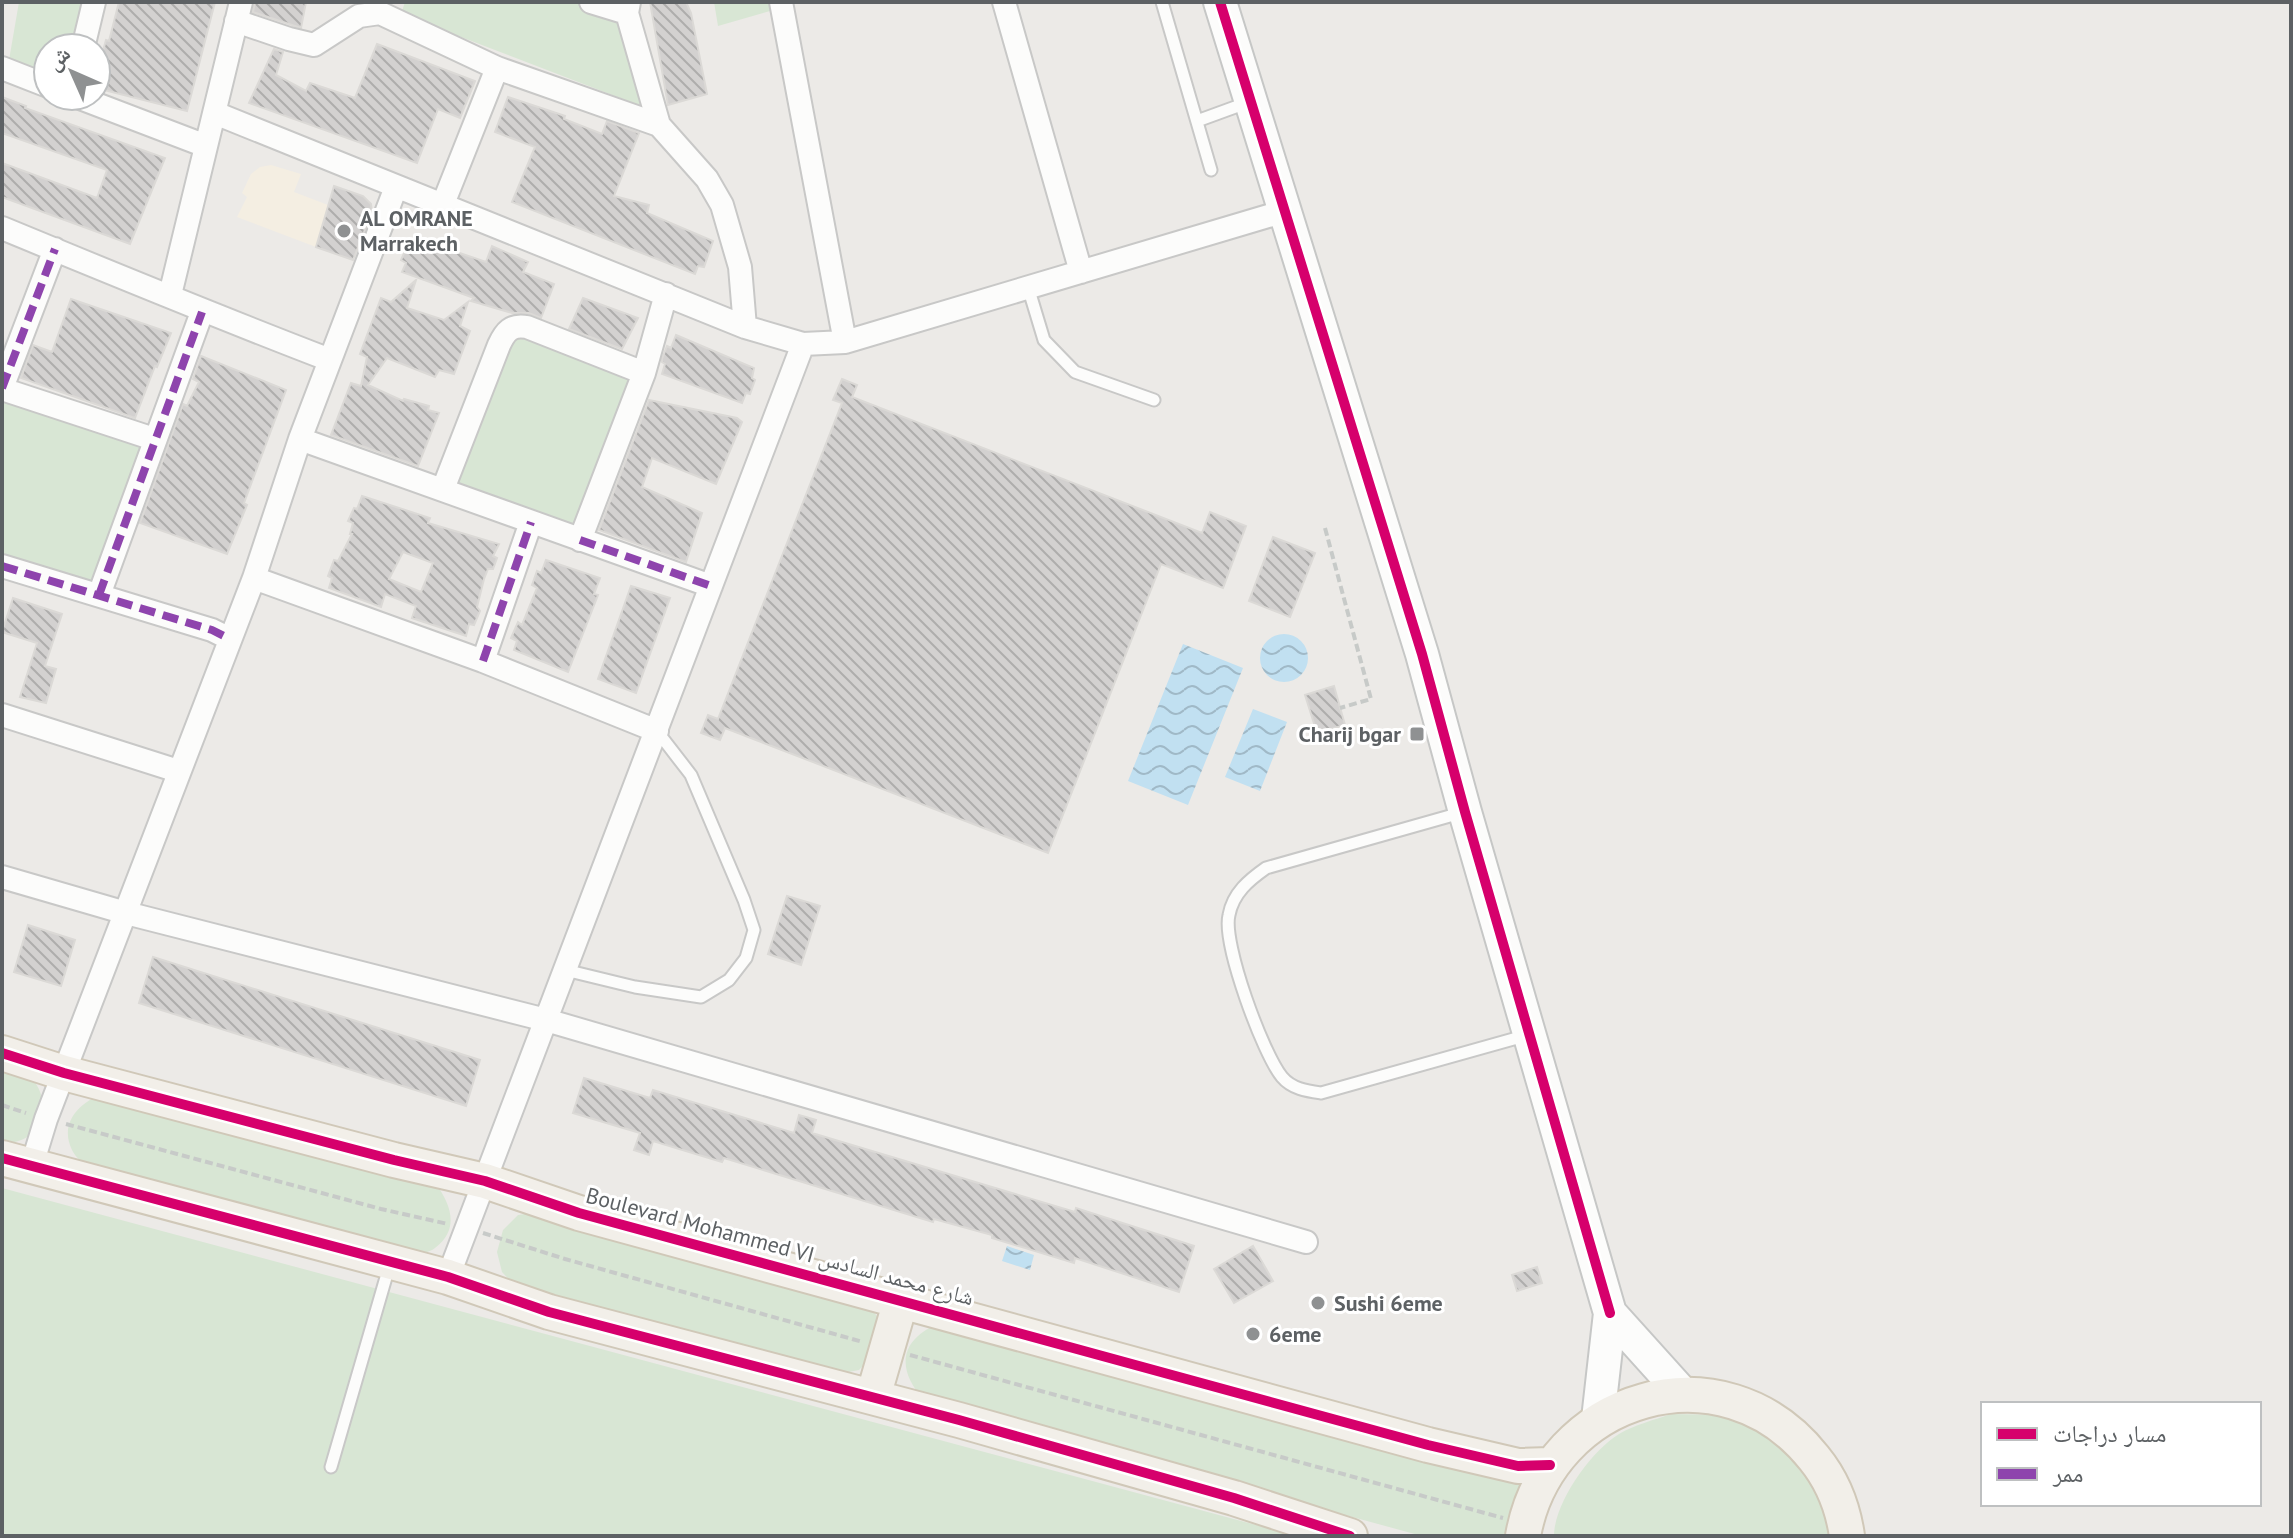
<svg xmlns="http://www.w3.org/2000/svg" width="2293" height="1538" viewBox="0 0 2293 1538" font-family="'PT Sans','Noto Naskh Arabic',sans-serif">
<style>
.commercial{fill:#f4eee2}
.green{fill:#d8e6d4}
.water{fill:url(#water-waves)}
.building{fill:url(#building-back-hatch);stroke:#dbd9d6;stroke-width:2;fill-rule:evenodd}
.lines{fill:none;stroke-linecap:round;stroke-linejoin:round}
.service-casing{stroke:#c8c8c7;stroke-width:15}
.minor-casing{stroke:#c8c8c7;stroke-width:26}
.secondary-casing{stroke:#c6c7c6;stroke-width:36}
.primary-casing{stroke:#d0c8b8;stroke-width:38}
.path{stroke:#c7cac8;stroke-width:4;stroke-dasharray:8 4;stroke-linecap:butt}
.service{stroke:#fcfcfb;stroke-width:11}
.minor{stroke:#fcfcfb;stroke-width:22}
.secondary{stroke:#fcfcfb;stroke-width:32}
.primary{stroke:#f2efe9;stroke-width:34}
.quiet{stroke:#8e44ad;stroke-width:8;stroke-dasharray:16 8;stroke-linecap:butt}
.cycleway-casing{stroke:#fff;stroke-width:15}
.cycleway{stroke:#d6006c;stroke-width:10}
.poi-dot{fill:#8f9192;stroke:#fff;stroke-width:3}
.labels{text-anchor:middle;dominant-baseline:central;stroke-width:6;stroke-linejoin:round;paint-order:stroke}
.poi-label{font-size:22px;font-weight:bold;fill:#5d6164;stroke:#fff;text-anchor:start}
.street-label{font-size:22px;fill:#5d6164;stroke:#fff}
</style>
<defs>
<pattern id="water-waves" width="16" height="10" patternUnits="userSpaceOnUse" patternTransform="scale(2)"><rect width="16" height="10" fill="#c1e0f1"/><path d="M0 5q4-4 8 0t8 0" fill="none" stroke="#a0b9c7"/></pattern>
<pattern id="building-back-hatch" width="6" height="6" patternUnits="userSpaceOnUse" patternTransform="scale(2)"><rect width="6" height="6" fill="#d3d1d0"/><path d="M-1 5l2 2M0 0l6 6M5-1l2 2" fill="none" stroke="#aeadac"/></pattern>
</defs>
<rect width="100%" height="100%" fill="#eceae7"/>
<path class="commercial" d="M271 165 301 174 294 192 328 205 316 247 237 217 247 197 242 193 251 174 260 167Z"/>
<path class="green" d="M19 2H98L87 48H48V82L8 66Z
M405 2H585L631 15 659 113 401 14Z
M714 2H768L770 11 718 26Z
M514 330 639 375 579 530 452 481Z
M2 398 143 444 95 588 2 557Z
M2 1065C10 1067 19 1068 26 1073 46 1088 51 1122 27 1137 21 1141 11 1143 3 1145Z
M106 1092 436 1184C451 1205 460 1229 435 1248 429 1253 418 1254 410 1256L90 1170C84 1164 75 1157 72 1150 58 1121 82 1101 106 1092Z
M2 1188 1297 1536H2Z
M539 1212 862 1299 877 1316 879 1330 872 1356 859 1370 838 1374 516 1287 502 1272 497 1252 503 1230 518 1215Z
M943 1322 1524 1486 1510 1536H1422L924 1400C894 1367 901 1337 943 1322Z
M1671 1414 1727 1415 1779 1437 1818 1478 1839 1536H1554C1554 1503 1591 1451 1619 1434 1634 1425 1654 1420 1671 1414Z"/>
<path class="water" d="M1260 658a24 24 0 1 1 48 0a24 24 0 1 1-48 0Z
M1183 644 1243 668 1188 805 1128 781Z
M1253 709 1287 722 1260 791 1225 777Z
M1007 1246 1034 1255 1030 1270 1002 1261Z"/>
<path class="building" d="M119 2H215L187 111 96 88V76L106 40 109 41Z
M255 2H306L301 28 253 12Z
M650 2H686L691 13 707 94 668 105Z
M377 44 475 81 460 118 438 109 417 163 249 103 274 49 283 52 276 75 306 91 310 83 355 98Z
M2 97 26 106 25 108 165 158 130 244 2 197V163L97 198 107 170 2 133Z
M508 97 565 116 564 119 602 134 607 121 639 133 614 196 649 205 647 213 713 241 704 267 698 266 695 274 512 202 535 147 495 132Z
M334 186 363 196 371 204 372 212 353 260 316 247Z
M416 238 486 262 492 246 528 262 523 272 554 284 541 318 529 313H512L471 301 474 298 402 272 406 263 401 260 408 244 412 246Z
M416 280 407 308 444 320 468 302 460 326 470 331 454 374 439 370 435 377 387 358 368 385 403 401 404 399 429 406 428 410 439 413 418 466 331 435 351 383 361 386 367 357 360 354 381 298 391 302Z
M583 298 638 318 622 349 569 329Z
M71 299 171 333 157 367 155 366 135 418 21 378 33 345 52 352Z
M676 335 754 368 752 378 755 380 750 394 746 393 742 403 662 374 665 364 662 362V359L667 346 671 348Z
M201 356 286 390 244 503 247 505 227 554 140 523 183 404 187 406 199 382 193 379Z
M842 379 857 385 852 397 1202 533 1210 512 1246 526 1223 588 1161 564 1048 853 725 728 720 740 701 733 708 715 718 719 842 403 833 400Z
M649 400 737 418 742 422 716 484 652 458 642 487 702 513 686 562 599 530Z
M362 496 430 518 428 523 499 544 493 556 497 558 493 569H488L484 579 477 607 480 611 474 625 469 624 466 636 412 618 416 606 385 594 381 607 329 588 332 578 328 576 334 560 338 561 352 534H350L353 523 348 521 354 508 357 509ZM403 552 433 563 421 592 389 579Z
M1273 537 1315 553 1290 617 1249 601Z
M546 560 600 578 594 594 598 595 568 672 514 650 517 641 511 638 518 622 522 625 537 588 532 585 537 571 541 573Z
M631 586 670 598 636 693 598 679Z
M13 598 62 614 45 666 56 669 46 703 20 697 37 643 2 632Z
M1334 686 1345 725 1317 733 1305 695Z
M787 896 820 906 801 965 768 954Z
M28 925 75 940 61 986 14 972Z
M153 957 480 1060 466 1106 139 1003Z
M584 1078 650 1098 653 1090 794 1133 799 1115 816 1120 812 1133 1075 1212 1076 1208 1194 1246 1179 1292 1075 1258 1074 1263 992 1238V1235L934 1219 933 1222 724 1158 722 1162 653 1141 649 1155 634 1150 640 1133 573 1113Z
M1253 1246 1273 1281 1234 1303 1214 1269Z
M1537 1267 1542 1283 1517 1291 1512 1275Z"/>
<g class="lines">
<g class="service-casing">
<path id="service" d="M1162 2 1211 170
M1197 121 1249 102
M1028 287 1044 340 1075 372 1154 400
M1464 812 1266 868C1249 880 1233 893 1229 915 1222 943 1263 1054 1282 1077 1292 1089 1307 1091 1321 1093L1528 1035
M565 970 635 987 701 997 729 980 746 958 754 930 744 900 691 775 657 731
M331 1467 389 1267"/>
</g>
<g class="minor-casing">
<path id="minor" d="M591 2 627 13
M629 2 627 13 659 125 707 179 722 205 740 267 745 327
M781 2 845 342
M1004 2 1081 272
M236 21 289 39 314 45 359 16 380 13 497 68 659 125
M83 48 94 2
M2 68 48 86
M75 96 206 146
M215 113 745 327 803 344 845 342 1285 211
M443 204 497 68
M2 228C111 273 220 318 330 360
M170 295 241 2
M2 388 55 249
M2 389 154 439
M300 439 711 586
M443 489 499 345C505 332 511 324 527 327L644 373
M580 540 644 373 666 294
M2 566 212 630 230 639
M254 578 483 661 657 731
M99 595 202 312
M483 661 531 522
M2 715 178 771
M2 877 126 913 546 1020 1306 1242
M31 1168 46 1119 254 578 300 439 396 187
M448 1277 803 344"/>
</g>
<g class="secondary-casing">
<path id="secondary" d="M1220 2 1422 654 1465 812 1610 1313 1598 1419
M1610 1313 1683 1394"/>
</g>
<g class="primary-casing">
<path id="primary" d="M2 1053 64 1073 394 1160 485 1181 579 1213 1428 1445 1518 1466 1550 1465
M2 1158 448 1277 549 1312 959 1420 1234 1498 1350 1536
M873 1397 901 1300
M1523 1536C1548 1395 1723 1343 1814 1458 1832 1480 1843 1508 1847 1536"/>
</g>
<path class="path" d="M1325 528 1371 699 1340 708
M2 1105 26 1113
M66 1124 381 1209 448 1224
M483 1233 565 1259 863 1342
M910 1355 1503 1518"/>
<use href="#service" class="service"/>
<use href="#minor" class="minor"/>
<use href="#secondary" class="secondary"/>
<use href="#primary" class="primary"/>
<path class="quiet" d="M2 388 55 249
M580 540 711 586
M2 566 212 630 230 639
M99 595 202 312
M483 661 531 522"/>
<g class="cycleway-casing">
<path id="cycleway" d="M1220 2 1422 654 1465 812 1610 1313
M2 1053 64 1073 394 1160 485 1181 579 1213 1428 1445 1518 1466 1550 1465
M2 1158 448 1277 549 1312 959 1420 1234 1498 1350 1536"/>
</g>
<use href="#cycleway" class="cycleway"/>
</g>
<g class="poi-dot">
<circle cx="344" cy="231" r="8"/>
<rect x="1409" y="726" width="16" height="16" rx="4"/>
<circle cx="1318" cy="1303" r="8"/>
<circle cx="1253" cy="1334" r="8"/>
</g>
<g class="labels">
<g class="poi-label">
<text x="360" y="218">AL OMRANE<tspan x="360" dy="25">Marrakech</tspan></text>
<text x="1401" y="734" text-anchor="end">Charij bgar</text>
<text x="1334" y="1303">Sushi 6eme</text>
<text x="1269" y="1334">6eme</text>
</g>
<g class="street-label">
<text transform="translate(780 1246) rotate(15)">Boulevard Mohammed VI شارع محمد السادس</text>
</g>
</g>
<rect width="2293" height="1538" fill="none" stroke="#5d6164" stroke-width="8"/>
<rect x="1981" y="1402" width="280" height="104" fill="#ffffff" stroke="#bec0c1" stroke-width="2"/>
<rect x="1997" y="1428" width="40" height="12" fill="#d6006c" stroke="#bec0c1" stroke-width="2"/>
<text x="2053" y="1442" font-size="24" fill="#5d6164">مسار دراجات</text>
<rect x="1997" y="1468" width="40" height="12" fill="#8e44ad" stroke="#bec0c1" stroke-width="2"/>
<text x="2053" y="1482" font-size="24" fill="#5d6164">ممر</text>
<g transform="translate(72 72) rotate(315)"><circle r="38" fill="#ffffff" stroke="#bec0c1" stroke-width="2"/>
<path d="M0-6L14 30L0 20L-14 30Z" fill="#8f9192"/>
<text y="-12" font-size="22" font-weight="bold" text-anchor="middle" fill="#5d6164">ش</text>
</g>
</svg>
